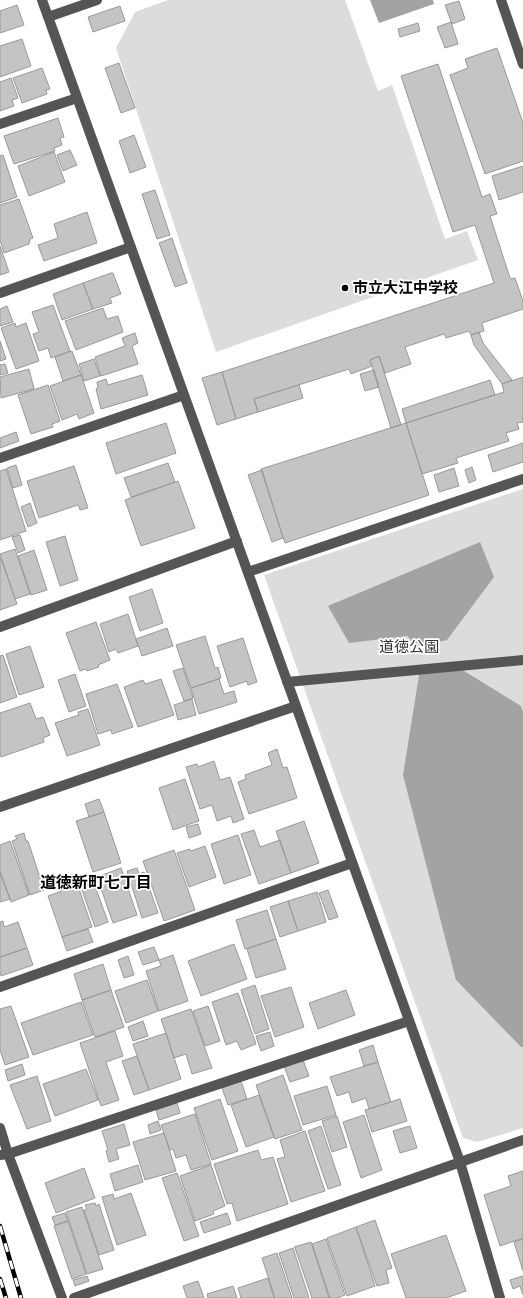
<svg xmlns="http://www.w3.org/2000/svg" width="523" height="1298" viewBox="0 0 523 1298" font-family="'Sofia Sans Condensed','Noto Sans JP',sans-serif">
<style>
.green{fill:#dcdcdc}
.water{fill:#a3a3a3}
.building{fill:#c4c4c4;stroke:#999}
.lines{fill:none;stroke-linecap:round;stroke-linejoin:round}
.minor{stroke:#555;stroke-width:10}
.rail-casing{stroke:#000;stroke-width:4.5}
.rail{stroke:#fff;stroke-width:3;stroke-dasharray:9;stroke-linecap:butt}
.poi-dot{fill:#000;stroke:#fff;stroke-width:1.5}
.labels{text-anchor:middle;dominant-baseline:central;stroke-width:3.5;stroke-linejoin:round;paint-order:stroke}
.poi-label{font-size:15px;font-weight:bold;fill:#000;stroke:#fff;text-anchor:start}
.park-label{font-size:15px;fill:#333;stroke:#fff}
.neighbourhood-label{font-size:16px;font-weight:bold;fill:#000;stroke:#fff}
</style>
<rect width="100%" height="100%" fill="#fff"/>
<path class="green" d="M168 0H345L378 91 392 85 445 239 467 231 478 260 216 352 116 48 135 12Z
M523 489V1128L477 1142 463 1138 264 575Z"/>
<path class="water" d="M370 0H433L434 4 379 23Z
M480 542 494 577 447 640 417 647 407 636 349 643 328 606Z
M456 666 521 706 523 712V1047H521L456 980 403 775 420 669Z"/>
<path class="building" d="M459 1 465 19 452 24 445 5Z
M17 5 24 25 0 33V11Z
M120 6 125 21 93 32 88 17Z
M451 22 458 44 445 48 437 27Z
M418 23 420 31 400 37 398 29Z
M22 39 31 66 0 77V46Z
M497 48 523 123V161L485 174 450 75 468 68 465 59Z
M119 63 135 108 121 113 105 68Z
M438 64 482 197 490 194 497 214 490 216 510 278 511 279 515 278 523 301V309L482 323 484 331 471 335 469 331 446 338 444 334 405 347 411 364 385 373 379 356 370 360 372 366 351 374 349 369 254 399 258 412 236 419 222 372 494 283 475 225 453 232 401 76Z
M42 68 50 89 46 90 47 94 22 103 13 78Z
M11 78 18 98 12 100 14 106 0 111V82Z
M58 118 64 137 60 138 62 145 54 148 55 151 14 164 4 136Z
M134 135 146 167 130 173 119 141Z
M70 150 77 165 63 171 57 155Z
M54 152 65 182 29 196 18 166Z
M3 155 17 197 0 203V156Z
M523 166V192L499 200 492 176Z
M155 190 170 235 157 239 142 194Z
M19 199 33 238 30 239 29 244 4 253 0 240V205Z
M87 212 97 243 44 261 38 245 58 238 54 224Z
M172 238 187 283 175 287 159 243Z
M0 246 9 272 0 275Z
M111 273H113L121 294 110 298 112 303 93 309 83 283Z
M83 283 93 309 62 320 53 294Z
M53 305 70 351 51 358 48 348 39 351 33 334 39 332 32 312Z
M7 306 13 322 0 326V309Z
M103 308 107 319 118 316 123 332 76 350 65 321Z
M15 323 16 327 26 323 39 361 16 369 1 328Z
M479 332 483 343 512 380 502 384 474 345 471 335Z
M135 333 138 343 132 346 138 364 101 376 95 357 125 346 122 338Z
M0 341 6 359 0 361Z
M72 351 81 375 63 381 55 357Z
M379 356 401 425 391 428 370 360Z
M94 359 100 376 84 381 79 364Z
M5 364 8 373 0 375V365Z
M29 369 34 389 1 398 0 377Z
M374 370 379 387 365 391 360 374Z
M222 372 236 419 217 425 202 378Z
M81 375 94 413 79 419 77 414 62 420 50 386Z
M142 375 148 395 101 409 96 389 98 388 97 382 106 379 108 385Z
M523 377V422L517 423 519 429 506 433 509 441 456 458 458 463 422 474 406 423 504 392 502 384Z
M490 380 495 395 406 423 402 409Z
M48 385 60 421 52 424 53 427 31 434 18 395Z
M299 385 303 398 258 412 254 399Z
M166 423 176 453 116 474 106 443Z
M406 423 429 495 285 543 261 469Z
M16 432 19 441 0 448V438Z
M523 443V462L493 472 488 455Z
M168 463 175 482 131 497 124 478Z
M16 465 22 485 13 488 7 468Z
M74 466 88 508 80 510 78 505 39 518 27 481Z
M472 467 476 480 469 483 465 470Z
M454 468 459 486 439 492 434 475Z
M6 469 26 531 0 540V471Z
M262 470 283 538 272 542 248 475Z
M178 481 195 528 141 546 125 500Z
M30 503 37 523 28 527 21 507Z
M20 535 25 550 18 553 12 537Z
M65 536 78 580 60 586 46 542Z
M15 549 30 594 15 599 0 554Z
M34 550 47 590 31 595 18 556Z
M0 558H1L17 604 0 610Z
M152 589 163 623 140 631 129 597Z
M128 614 138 646 118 653 116 649 109 652 100 624Z
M96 622 110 660 98 665 99 667 87 671 86 669 80 671 66 633Z
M167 628 173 646 142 656 136 639Z
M205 636 215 668 218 667 221 678 191 688 176 645Z
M243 638 257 682 248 685 247 681 230 687 217 646Z
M30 646 44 687 19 695 6 654Z
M3 655 17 697 0 703V656Z
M183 668 193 698 184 701 173 671Z
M75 674 86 706 69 712 58 680Z
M161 679 174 715 138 727 124 687 143 680 145 684Z
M219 679 224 694 234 691 237 702 199 714 191 688Z
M117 684 133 727 112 734 111 730 98 734 86 694Z
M192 699 196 715 178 720 174 705Z
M30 703 36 719 43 717 50 735 43 738 44 742 1 757 0 753V713Z
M88 709 100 745 67 756 55 723 79 715 78 712Z
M277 749 283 768 287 767 297 798 249 814 238 782 246 779 245 775 272 765 268 753Z
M214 761 220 780 230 777 244 819 233 823 231 816 217 821 212 805 200 809 186 767 197 764 198 767Z
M185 779 199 821 173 830 159 788Z
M99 799 104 812 89 817 85 804Z
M104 812 121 863 93 872 76 821Z
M304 821 319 863 291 873 276 831Z
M198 824 201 834 189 838 186 827Z
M254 830 260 847 280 840 291 873 259 884 241 834Z
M24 833 26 841H28L44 890 30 895 12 841 17 839 15 836Z
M238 835 251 875 224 884 211 844Z
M10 841 29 895 11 902 0 872V845Z
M205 846 216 877 189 887 177 853 190 849 191 851Z
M174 850 195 910 164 921 143 861Z
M121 868 137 915 113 923 97 877Z
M137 868 139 874 144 872 158 913 142 918 127 871Z
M0 872 10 899 0 902Z
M76 880 92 927 62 937 48 896 62 891 60 885Z
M94 883 108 922 95 927 81 887Z
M328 890 338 917 329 920 319 893Z
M317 892 326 922 298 931 288 901Z
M288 901 298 931 280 937 270 907Z
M267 910 276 939 245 949 236 920Z
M3 921 4 927 18 922 27 948 0 957V922Z
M88 929 93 942 67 951 62 937Z
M276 939 286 969 256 978 247 949Z
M234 944 247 979 201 996 188 961Z
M154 947 159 960 143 965 138 952Z
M27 948 33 965 1 976 0 972V957Z
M173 955 188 1001 159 1011 146 971 161 966 159 960Z
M128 956 134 975 124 978 118 960Z
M103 964 111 990 82 1000 74 974Z
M147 980 158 1011 126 1023 115 991Z
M255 985 269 1029 255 1034 241 990Z
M291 987 304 1027 275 1037 261 996Z
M111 990 124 1027 95 1037 82 1000Z
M346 990 355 1015 318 1029 309 1003Z
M238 993 256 1044 241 1050 237 1041 226 1045 212 1002Z
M81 1002 93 1035 33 1055 21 1023Z
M11 1006 29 1057 5 1065 0 1050V1009Z
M208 1006 220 1041 205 1046 193 1011Z
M191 1009 212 1068 192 1074 186 1054 174 1058 161 1019Z
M143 1021 148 1036 133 1041 128 1027Z
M115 1031 123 1056 106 1062 119 1100 101 1106 80 1043Z
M270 1032 274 1046 261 1051 256 1036Z
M166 1033 181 1079 149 1090 133 1044Z
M373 1045 378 1062 364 1066 359 1050Z
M137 1056 149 1090 134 1095 122 1061Z
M303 1060 309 1076 290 1082 284 1066Z
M378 1062 391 1102 369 1109 366 1098 352 1103 349 1092 337 1096 330 1077Z
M22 1064 25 1075 8 1081 5 1070Z
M86 1069 98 1100 55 1116 43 1084Z
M283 1075 302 1130 275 1139 256 1085Z
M37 1076 51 1121 27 1129 10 1085Z
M241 1081 247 1099 228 1105 222 1088Z
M327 1086 336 1115 303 1125 294 1096Z
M259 1095 274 1137 246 1147 231 1105Z
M220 1099 238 1151 212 1160 194 1108Z
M400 1099 407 1121 372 1132 365 1110Z
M177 1103 180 1113 159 1120 156 1110Z
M195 1114 211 1164 191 1170 186 1155 176 1158 173 1149 170 1150 161 1125Z
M364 1115 382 1170 361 1178 343 1122Z
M337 1116 347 1147 332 1152 322 1121Z
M158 1121 161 1130 150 1134 148 1125Z
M124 1124 130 1145 116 1149 119 1159 109 1162 106 1151 108 1150 102 1131Z
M321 1126 341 1185 328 1189 308 1131Z
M410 1126 417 1148 400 1153 393 1131Z
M305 1131 325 1191 291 1202 277 1159 285 1157 280 1140Z
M164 1133 176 1171 145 1180 133 1142Z
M258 1150 261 1160 273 1157 288 1204 237 1221 232 1203 227 1204 214 1164Z
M138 1165 143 1182 115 1191 110 1174Z
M211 1165 225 1206 213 1211 214 1214 195 1221 180 1176Z
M84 1168 95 1198 56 1213 45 1183Z
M523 1171V1238L500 1246 484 1195 511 1186 508 1176Z
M177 1173 199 1236 184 1241 162 1178Z
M131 1193 146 1235 117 1245 102 1197 113 1194 114 1199Z
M95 1203 96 1206 99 1204 114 1250 99 1255 84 1210 87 1209 85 1205Z
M82 1207 103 1269 87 1274 66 1212Z
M65 1213 68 1221 55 1225 52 1217Z
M227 1213 231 1224 204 1233 200 1222Z
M375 1220 392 1268 386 1270 389 1283 377 1286 356 1227Z
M68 1221 86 1274 72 1279 54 1226Z
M356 1227 375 1286 347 1296 327 1238Z
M446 1235 466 1291 446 1298H406L391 1254Z
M326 1239 345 1295 337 1298H330L312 1244Z
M523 1239V1271L514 1242Z
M311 1242 329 1298H312L295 1248 294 1247Z
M293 1248 309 1298H294L279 1253Z
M277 1253 292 1298H275L262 1258Z
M87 1276 89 1281 75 1286 73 1280Z
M523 1276V1295L520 1286 513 1289 510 1280Z
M268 1278 274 1298H241L238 1288Z
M198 1281 204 1298H187L183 1286Z
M233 1286 237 1298H208L207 1294Z"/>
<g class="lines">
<path class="minor" d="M42 0 460 1162 500 1298
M501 0 523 64
M48 17 97 0
M0 124 77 98
M0 293 131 247
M0 458 184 395
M248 572 523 479
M0 627 237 541
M287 682 523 660
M0 807 296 706
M0 987 352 863
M0 1128 8 1154 62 1298
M0 1155 8 1154 409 1021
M74 1298 523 1140"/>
<g class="rail-casing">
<path id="rail" d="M0 1226 21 1298
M0 1279 6 1298"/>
</g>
<use href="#rail" class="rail"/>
</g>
<circle class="poi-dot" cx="345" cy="288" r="4"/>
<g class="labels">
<g class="poi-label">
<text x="353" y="288">市立大江中学校</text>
</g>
<g class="park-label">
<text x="409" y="647">道徳公園</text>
</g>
<g class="neighbourhood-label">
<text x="96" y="883">道徳新町七丁目</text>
</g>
</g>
</svg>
